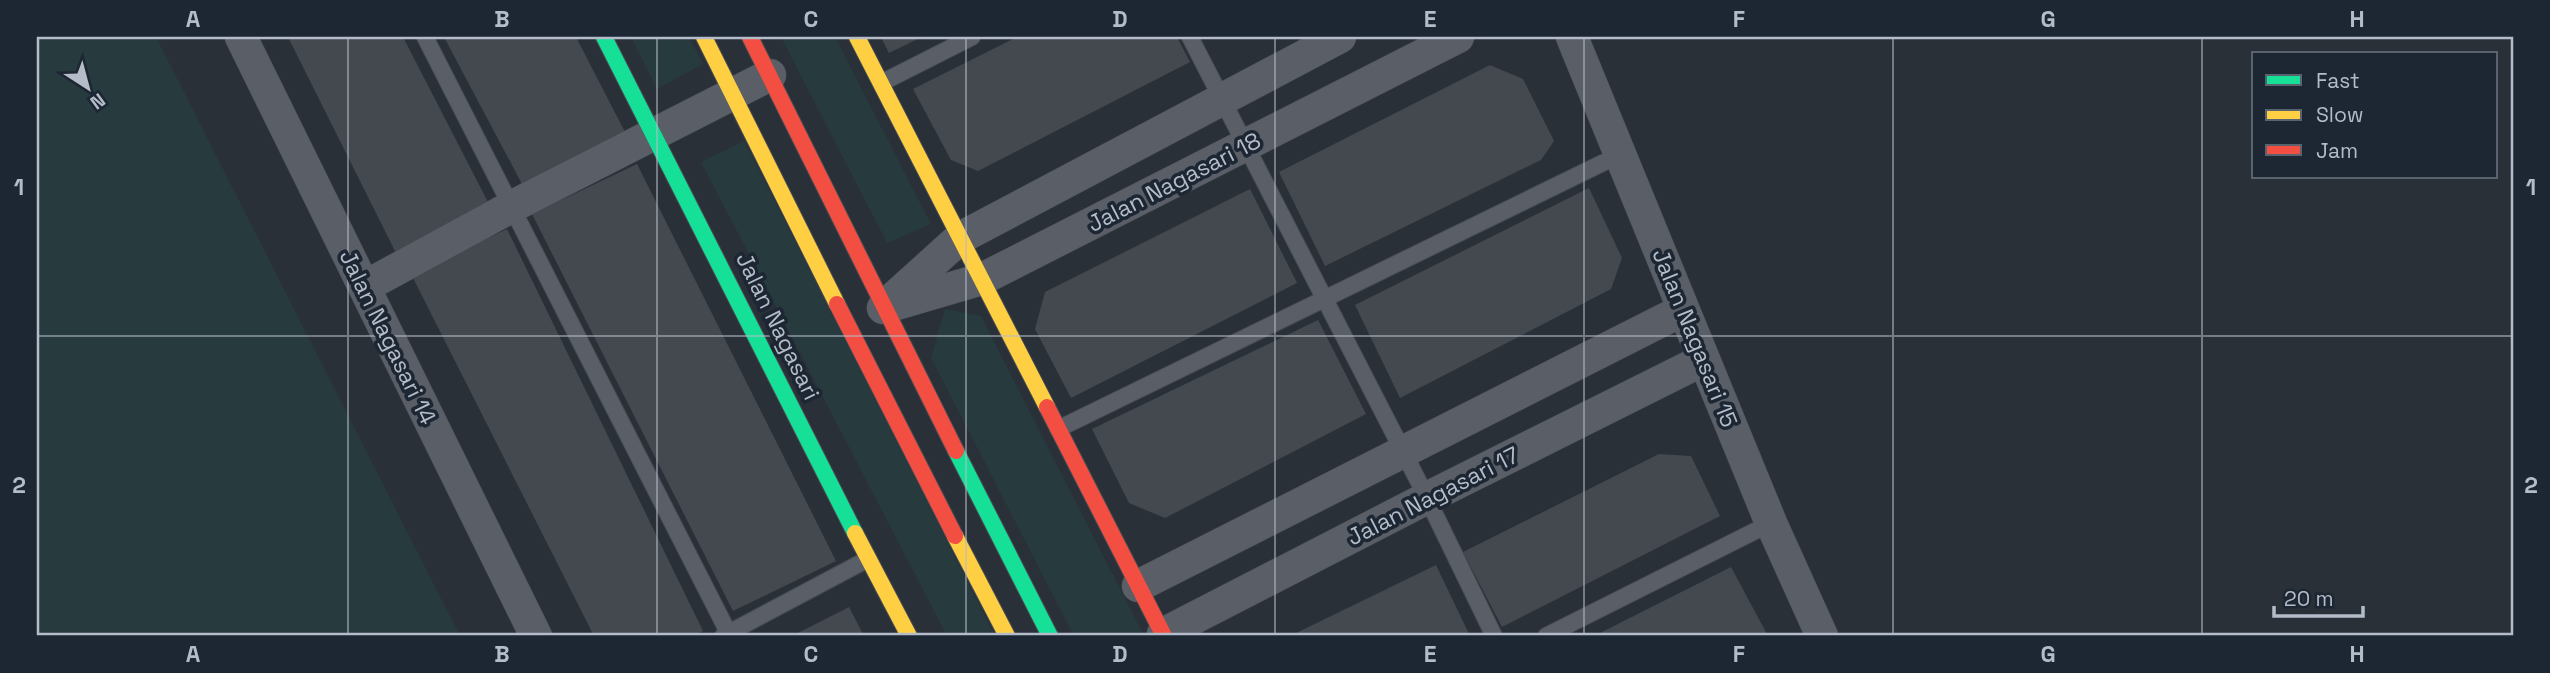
<svg xmlns="http://www.w3.org/2000/svg" width="2550" height="673" viewBox="0 0 2550 673" font-family="'Space Grotesk',sans-serif">
<style>
.green{fill:#273a3e}
.building{fill:#444950}
.lines{fill:none;stroke-linecap:round;stroke-linejoin:round}
.lane-casing{stroke:#484c53;stroke-width:18}
.street-casing{stroke:#484c53;stroke-width:33}
.fast-casing{stroke:#484c53;stroke-width:18}
.slow-casing{stroke:#484c53;stroke-width:18}
.jam-casing{stroke:#484c53;stroke-width:18}
.lane{stroke:#5a5e66;stroke-width:16}
.street{stroke:#5a5e66;stroke-width:32}
.fast{stroke:#16e098;stroke-width:16}
.slow{stroke:#ffcf43;stroke-width:16}
.jam{stroke:#f24e42;stroke-width:16}
.grid{fill:none;stroke:#b4bcc9;stroke-width:2;stroke-opacity:0.55}
.labels{text-anchor:middle;dominant-baseline:central;stroke-width:7;stroke-linejoin:round;paint-order:stroke}
.street-label{font-size:23px;fill:#b4bcc9;stroke:#1d2633}
.neatline{fill:none;stroke:#b4bcc9;stroke-width:2.5}
.grid-label{font-size:23px;text-anchor:middle;font-weight:bold;fill:#b4bcc9}
</style>
<rect width="100%" height="100%" fill="#2a3038"/>
<path class="green" d="M37 37H156L460 636H37Z
M631 37H689L703 64 657 89Z
M781 37H835L931 224 887 243Z
M744 141 995 636H947L701 162Z
M945 309 981 316 1144 636H1074L931 358Z"/>
<path class="building" d="M288 37H403L489 204 396 253Z
M444 37H576L625 132 522 184Z
M881 37H922L889 53Z
M1017 37H1177L1190 62 978 171 951 160 913 89Z
M1490 65 1523 79 1554 141 1541 160 1325 266 1279 172Z
M637 164 836 561 733 611 532 214Z
M1589 188 1622 258 1611 289 1400 398 1355 305Z
M1250 189 1297 283 1071 398 1035 329 1045 292Z
M507 229 703 631 693 636H594L411 274Z
M1318 320 1366 414 1165 518 1129 503 1092 429Z
M1659 454 1691 456 1720 516 1502 627 1463 552Z
M1436 565 1470 636H1290Z
M1731 567 1768 636H1594Z
M849 607 864 636H792Z"/>
<g class="lines">
<g class="lane-casing">
<path id="lane" d="M425 37 729 634
M1190 37 1427 498 1494 636
M881 83 972 37
M1058 429 1621 154
M723 636 868 559
M1546 636 1771 523"/>
</g>
<g class="street-casing">
<path id="street" d="M241 37 536 636
M1572 37 1771 523 1822 636
M364 287 511 207 770 75
M888 303 960 238 1340 37
M883 308 982 279 1458 37
M1138 586 1683 310
M1163 634 1427 498 1703 360"/>
</g>
<g class="fast-casing">
<path id="fast" d="M604 37 855 533
M956 451 1050 636"/>
</g>
<g class="slow-casing">
<path id="slow" d="M704 37 837 304
M857 37 1047 407
M855 533 909 636
M955 536 1007 636"/>
</g>
<g class="jam-casing">
<path id="jam" d="M750 37 956 451
M837 304 955 536
M1047 407 1164 636"/>
</g>
<use href="#lane" class="lane"/>
<use href="#street" class="street"/>
<use href="#fast" class="fast"/>
<use href="#slow" class="slow"/>
<use href="#jam" class="jam"/>
</g>
<path class="grid" d="M348 37V636M657 37V636M966 37V636M1275 37V636M1584 37V636M1893 37V636M2202 37V636M37 336H2513"/>
<g class="labels">
<g class="street-label">
<text transform="translate(1174 182) rotate(-27)">Jalan Nagasari 18</text>
<text transform="translate(778 326) rotate(64)">Jalan Nagasari</text>
<text transform="translate(388 337) rotate(64)">Jalan Nagasari 14</text>
<text transform="translate(1695 338) rotate(68)">Jalan Nagasari 15</text>
<text transform="translate(1433 496) rotate(-27)">Jalan Nagasari 17</text>
</g>
</g>
<rect width="2550" height="673" fill="none" stroke="#1d2633" stroke-width="77"/>
<rect x="2252" y="52" width="245" height="126" fill="#1d2633" stroke="#59626f" stroke-width="2"/>
<rect x="2266" y="75" width="35" height="10" fill="#16e098" stroke="#59626f" stroke-width="2"/>
<text x="2316" y="88" font-size="21" fill="#b4bcc9">Fast</text>
<rect x="2266" y="110" width="35" height="10" fill="#ffcf43" stroke="#59626f" stroke-width="2"/>
<text x="2316" y="122" font-size="21" fill="#b4bcc9">Slow</text>
<rect x="2266" y="145" width="35" height="10" fill="#f24e42" stroke="#59626f" stroke-width="2"/>
<text x="2316" y="158" font-size="21" fill="#b4bcc9">Jam</text>
<g transform="translate(88 88) rotate(144)" stroke="#1d2633" stroke-width="5" paint-order="stroke">
<path d="M0-5L12 26L0 18L-12 26Z" fill="#b4bcc9"/>
<text y="-10" font-size="19" font-weight="bold" text-anchor="middle" fill="#b4bcc9">N</text>
</g>
<path d="M2274 606v10h89v-10" fill="none" stroke="#b4bcc9" stroke-width="3.5"/>
<text x="2284" y="606" font-size="21" fill="#b4bcc9" stroke="#1d2633" stroke-width="5" paint-order="stroke">20 m</text>
<rect x="38" y="38" width="2474" height="596" class="neatline"/>
<g class="grid-label">
<text x="193" y="27">A</text>
<text x="502" y="27">B</text>
<text x="811" y="27">C</text>
<text x="1120" y="27">D</text>
<text x="1430" y="27">E</text>
<text x="1739" y="27">F</text>
<text x="2048" y="27">G</text>
<text x="2357" y="27">H</text>
<text x="19" y="195">1</text>
<text x="2531" y="195">1</text>
<text x="19" y="493">2</text>
<text x="2531" y="493">2</text>
<text x="193" y="662">A</text>
<text x="502" y="662">B</text>
<text x="811" y="662">C</text>
<text x="1120" y="662">D</text>
<text x="1430" y="662">E</text>
<text x="1739" y="662">F</text>
<text x="2048" y="662">G</text>
<text x="2357" y="662">H</text>
</g>
</svg>
